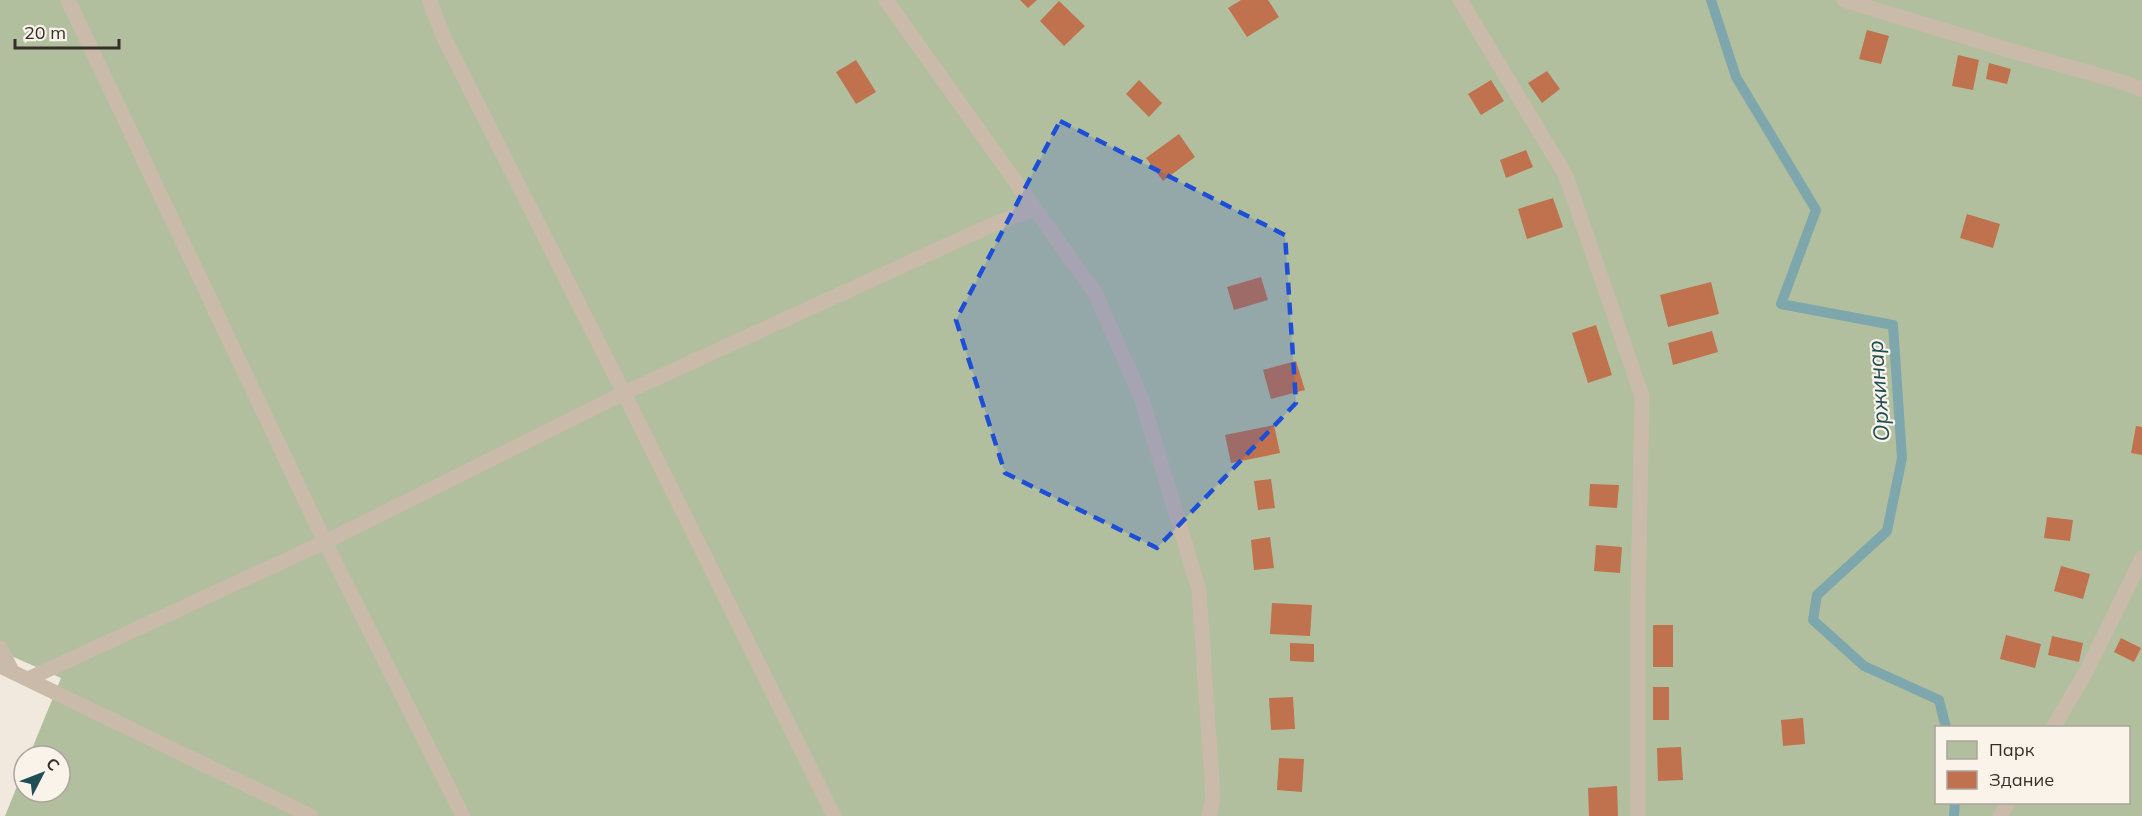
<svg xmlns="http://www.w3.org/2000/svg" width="2142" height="816" viewBox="0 0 2142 816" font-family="Mulish,sans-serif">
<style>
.green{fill:#b2bf9e;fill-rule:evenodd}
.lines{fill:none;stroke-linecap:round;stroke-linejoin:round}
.stream{stroke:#7ea7ad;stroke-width:10}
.building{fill:#bf724d}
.lane{stroke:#c9baaa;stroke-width:15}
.marked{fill:#1d4ed8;fill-opacity:0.2;stroke:#1d4ed8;stroke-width:4.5;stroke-dasharray:12 8;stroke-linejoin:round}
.labels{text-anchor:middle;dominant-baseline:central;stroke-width:4.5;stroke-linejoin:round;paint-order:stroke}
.water-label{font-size:22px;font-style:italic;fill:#214e56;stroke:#f9f3ea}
</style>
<rect width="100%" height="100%" fill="#f1e9de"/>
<path class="green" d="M0 0H2142V816H5L24 769V792H60V756H29L61 678 0 651ZM1936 728H2128V802H1936Z"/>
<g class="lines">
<path class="stream" d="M1711 0 1736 77 1816 210 1781 304 1893 325 1902 458 1887 531 1817 595 1813 620 1864 666 1939 700 1946 728
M1954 816 1955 802"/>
</g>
<path class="building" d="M1020 0H1037L1028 8Z
M1241 0H1268L1279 17 1247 37 1228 8Z
M1059 1 1085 26 1064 46 1040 21Z
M1867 30 1889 36 1881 64 1859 59Z
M1958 55 1979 60 1973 90 1952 86Z
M856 60 876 92 856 104 836 72Z
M1989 63 2011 69 2007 84 1986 79Z
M1547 71 1560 89 1542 103 1528 83Z
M1139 80 1162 103 1149 117 1126 94Z
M1491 80 1504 101 1481 115 1468 94Z
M1179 134 1195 157 1163 181 1146 158Z
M1526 150 1533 167 1506 178 1500 160Z
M1553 198 1563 227 1527 239 1518 209Z
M1967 214 2000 224 1993 248 1960 238Z
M1261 277 1268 300 1234 310 1227 287Z
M1711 282 1719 314 1668 327 1660 295Z
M1596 325 1612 375 1588 383 1572 333Z
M1712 331 1718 352 1673 365 1668 343Z
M1296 361 1305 390 1271 399 1263 370Z
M1274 425 1280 453 1231 463 1225 435Z
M2136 426 2142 427V455L2131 453Z
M1271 479 1275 508 1258 510 1254 481Z
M1590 484 1619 485 1617 508 1589 506Z
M2047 517 2073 520 2070 541 2044 538Z
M1270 537 1274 568 1254 570 1251 540Z
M1596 545 1622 547 1620 573 1594 571Z
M2061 566 2090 574 2083 599 2054 591Z
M1272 603 1312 605 1310 636 1270 634Z
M1653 625H1673V667H1653Z
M2006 635 2041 644 2035 668 2000 659Z
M2052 636 2083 643 2079 662 2048 655Z
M2121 638 2141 648 2134 662 2114 652Z
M1290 643 1314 644V662L1290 661Z
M1653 687H1669V720H1653Z
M1293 697 1295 729 1271 730 1269 698Z
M1803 718 1805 744 1783 746 1781 720Z
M1681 747 1683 780 1658 781 1657 748Z
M1279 758 1304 759 1302 792 1277 790Z
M1617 786 1618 816H1589L1588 788Z"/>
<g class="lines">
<path class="lane" d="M68 0 325 542 463 816
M429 0 445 40 624 393 834 816
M886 0 1095 293 1141 397 1199 590 1213 798 1209 816
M1460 0 1566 176 1642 396 1638 605V816
M1844 0 2012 51 2126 83 2142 90
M0 648 12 671
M0 666 311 816
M28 679 325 542 624 393 987 227 1034 209
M2053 728 2088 668 2142 558
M2000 816 2008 802"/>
</g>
<path class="marked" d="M1060 121 1285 235 1296 403 1157 548 1005 473 956 320Z"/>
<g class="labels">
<g class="water-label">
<text transform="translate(1878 391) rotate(-94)">Оржинар</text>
</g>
</g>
<rect x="1935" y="726" width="195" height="78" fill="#f9f3ea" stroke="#aba49d" stroke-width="1.5"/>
<rect x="1947" y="741" width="30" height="18" fill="#b2bf9e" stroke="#aba49d" stroke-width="1.5"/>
<text x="1989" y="756" font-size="18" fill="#362e29">Парк</text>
<rect x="1947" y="771" width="30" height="18" fill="#bf724d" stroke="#aba49d" stroke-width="1.5"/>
<text x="1989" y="786" font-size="18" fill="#362e29">Здание</text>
<g transform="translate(42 774) rotate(48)"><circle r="28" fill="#f9f3ea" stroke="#aba49d" stroke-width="1.5"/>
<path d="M0-4.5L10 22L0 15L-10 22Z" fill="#214e56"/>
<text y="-9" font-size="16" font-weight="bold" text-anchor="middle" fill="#362e29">С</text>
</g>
<path d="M15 39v9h104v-9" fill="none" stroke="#362e29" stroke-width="3"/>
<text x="24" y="39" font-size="18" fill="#362e29" stroke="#f9f3ea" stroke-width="4.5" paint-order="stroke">20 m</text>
</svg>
